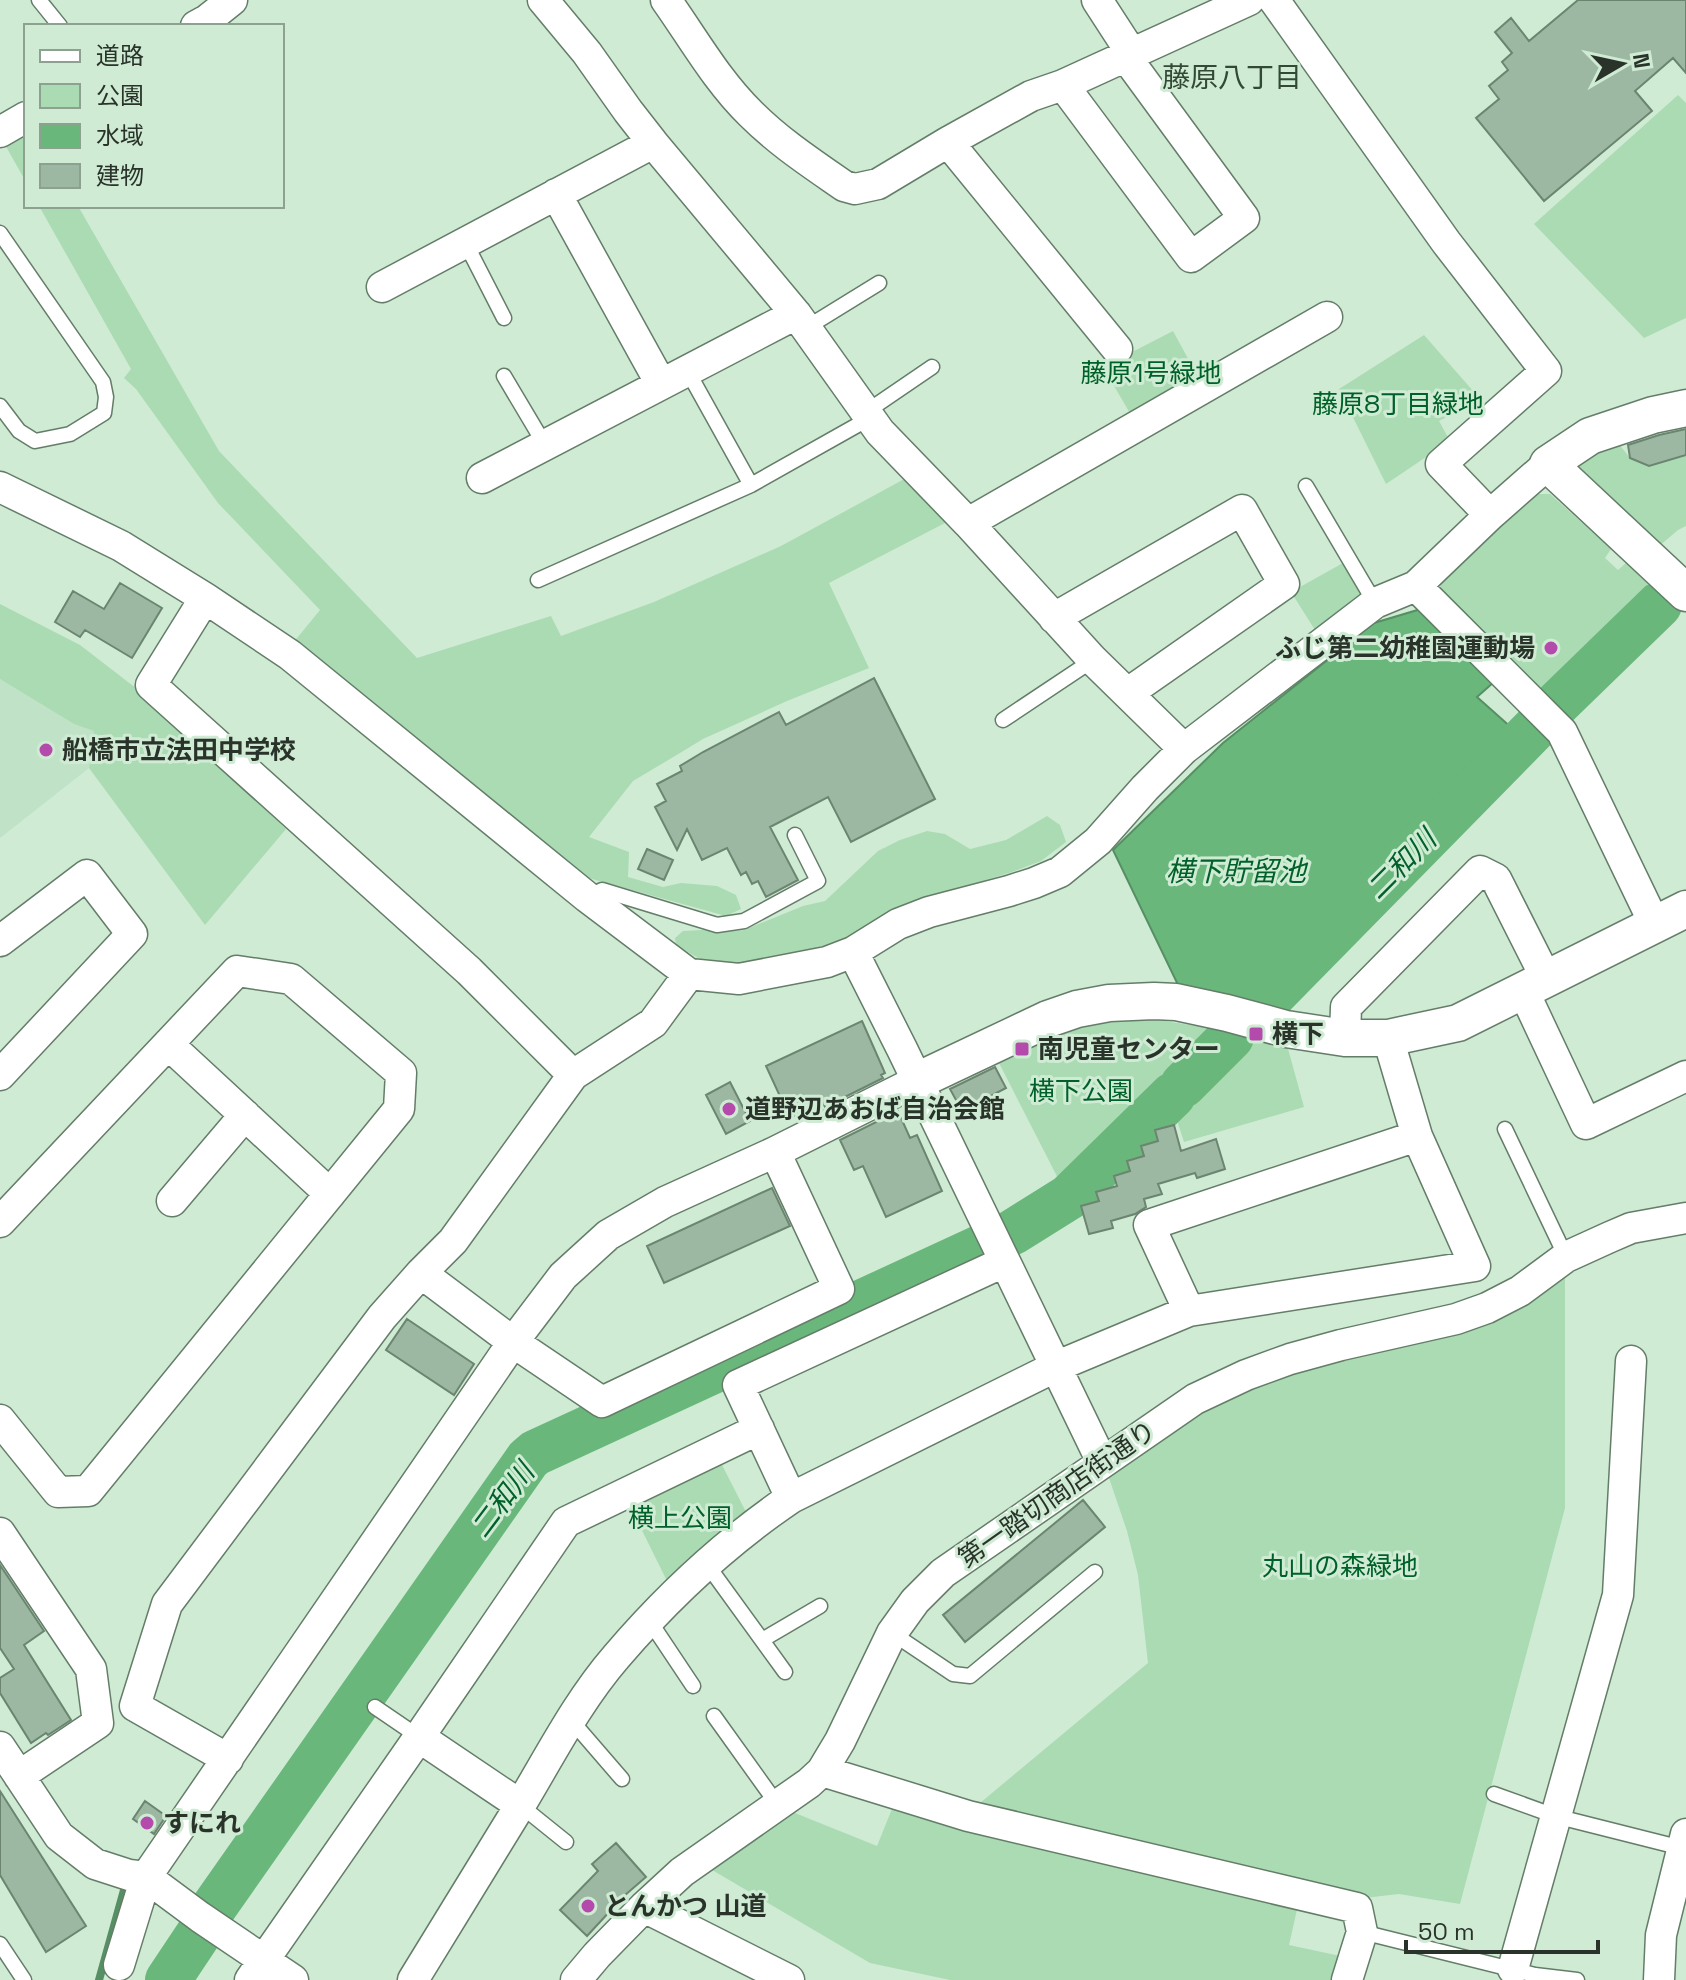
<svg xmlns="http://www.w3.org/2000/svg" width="1686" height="1980" viewBox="0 0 1686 1980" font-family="'Space Grotesk','Noto Sans JP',sans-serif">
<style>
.built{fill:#c0e2c6}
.green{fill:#aadbb3}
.water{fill:#69b77b;stroke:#568f63;stroke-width:2}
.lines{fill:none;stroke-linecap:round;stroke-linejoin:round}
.stream{stroke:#568f63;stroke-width:8}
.river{stroke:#69b77b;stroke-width:46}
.building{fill:#9db8a2;stroke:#6b8570;stroke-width:2}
.service-casing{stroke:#647d68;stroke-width:17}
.minor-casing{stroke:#647d68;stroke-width:33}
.tertiary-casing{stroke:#647d68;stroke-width:39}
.service{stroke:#fff;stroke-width:14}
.minor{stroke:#fff;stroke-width:30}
.tertiary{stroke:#fff;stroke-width:36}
.poi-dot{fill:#b34aac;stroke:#cfebd4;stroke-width:3}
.labels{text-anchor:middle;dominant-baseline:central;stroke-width:6;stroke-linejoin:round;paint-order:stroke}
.park-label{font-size:26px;fill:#006029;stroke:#cfebd4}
.poi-label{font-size:26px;font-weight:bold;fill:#29332a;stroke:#cfebd4;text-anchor:start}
.street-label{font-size:26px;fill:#29332a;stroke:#cfebd4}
.neighbourhood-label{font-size:28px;fill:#324936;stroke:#cfebd4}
.water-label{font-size:28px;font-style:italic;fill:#02612a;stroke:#cfebd4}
</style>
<rect width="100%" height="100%" fill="#cfebd4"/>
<path class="built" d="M0 679 74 724 94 731 89 768 0 838Z"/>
<path class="green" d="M1678 95 1686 103V318L1644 338 1534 224Z
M26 134V182L4 143Z
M39 206H78L219 451 417 658 551 616 561 636 654 602 781 546 908 477 947 522 829 583 869 668 787 701 703 739 680 753 633 781 589 837 629 852 628 877 663 887 681 883 717 886 736 895 741 909 726 916 574 874 293 643 320 610 218 503 136 389 124 378 131 369Z
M1173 331 1198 377 1131 415 1103 367Z
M1424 335 1474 392 1457 401 1462 409 1439 421 1450 441 1386 484 1339 389Z
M1615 439 1630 458 1649 466 1686 455V526L1678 530 1658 547 1571 468Z
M1538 494H1550L1611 549 1605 558 1618 570 1627 562 1657 594 1552 701 1441 593 1440 577Z
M1343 563 1362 597 1315 630 1291 592Z
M0 604 80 645 141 692 286 829 205 925 89 768 94 731 74 724 0 679Z
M1047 816 1060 825 1066 842 1041 861 1012 872 924 899 845 943 738 966 711 963 698 958 676 945 675 938 683 931 702 930 724 932 744 930 803 906 825 901 878 851 900 840 927 831 945 834 970 849 1006 840Z
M1138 1017 1223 1030 1066 1194 998 1061 1082 1026Z
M1245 1036 1287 1045 1304 1107 1184 1142 1173 1108Z
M1565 1274V1508L1460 1904 1399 1894 1364 1898 1303 1883 1289 1945 1345 1957 1339 1980H950L870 1963 707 1867 790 1811 877 1846 894 1804 956 1823 1148 1663 1138 1575 1127 1531 1107 1472 1197 1409Z
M718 1457 746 1512 667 1581 627 1500Z"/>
<path class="water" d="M1421 609 1494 682 1477 697 1513 729 1248 1004 1179 987 1113 850 1223 743 1374 623Z"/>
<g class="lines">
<path class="stream" d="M99 1980 124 1890"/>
<path class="river" d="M1558 703 1659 605
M1267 1001 1535 728
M1183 1085 1231 1037
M1013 1232 1069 1197 1173 1095
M214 1907 528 1459 535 1453 980 1248
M168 1980 198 1935"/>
</g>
<path class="building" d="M1578 0H1686V73L1673 58 1635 91 1652 111 1544 201 1476 118 1499 99 1489 86 1508 70 1502 62 1512 53 1495 32 1511 18 1529 41Z
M1686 429V455L1649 466 1630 458 1628 445 1659 435Z
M120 583 162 608 132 658 85 630 80 637 55 622 73 591 104 609Z
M874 678 935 799 851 842 828 797 770 827 798 880 766 897 758 881 752 884 746 872 741 875 727 848 702 860 687 829 677 850 655 807 666 801 657 784 682 771 680 766 703 752 779 712 786 725Z
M647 849 673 860 664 880 638 869Z
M862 1021 885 1073 881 1075 883 1078 825 1107 823 1103 790 1118 766 1066Z
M995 1067 1006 1088 962 1111 950 1089Z
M730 1082 750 1121 726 1134 706 1095Z
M898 1111 910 1138 917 1135 942 1191 886 1217 863 1166 854 1170 840 1140Z
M1174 1125 1181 1151 1216 1139 1225 1169 1197 1178 1195 1173 1158 1184 1162 1194 1144 1199 1146 1207 1135 1214 1111 1221 1113 1228 1089 1234 1081 1206 1099 1201 1096 1192 1117 1186 1114 1176 1130 1171 1127 1161 1144 1156 1141 1146 1158 1141 1155 1130Z
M772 1188 790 1226 664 1283 647 1246Z
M407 1319 474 1364 454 1395 386 1350Z
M1083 1500 1105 1527 965 1642 943 1615Z
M0 1565 44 1631 24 1645 71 1720 48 1735 46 1733 31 1743 0 1693V1678L14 1669 0 1648Z
M0 1791 86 1926 46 1952 0 1875Z
M145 1801 166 1816 154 1834 133 1819Z
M616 1843 646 1877 624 1896 587 1936 560 1910 598 1871 592 1864Z"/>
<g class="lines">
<g class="service-casing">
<path id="service" d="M39 0 60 26
M0 233 103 382 106 397 104 413 70 434 35 441 19 431 0 406
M465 242 504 318
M806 328 879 283
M687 370 751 485
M504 376 545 445
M866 412 932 367
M1306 486 1375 603
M538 580 751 485 870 418
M1003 720 1093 660
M587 897 602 890 717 925 744 921 818 881 795 835
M1505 1129 1566 1257
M706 1563 785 1672
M649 1620 693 1686
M892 1633 953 1674 970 1676 1095 1572
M762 1640 820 1606
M375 1707 419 1737
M714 1716 777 1804
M571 1720 622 1779
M1494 1794 1555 1816 1682 1848
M520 1805 566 1842
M1362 1932 1535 1975 1577 1980
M0 1944 24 1980"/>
</g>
<g class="minor-casing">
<path id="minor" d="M543 0 587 53 628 111 653 143 796 314 880 432 968 523 1093 660 1184 749
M666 0C693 38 717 81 751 114 779 142 811 163 844 186L855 189 878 184 948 142 1031 96 1063 85 1249 0
M1097 0 1132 54
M1274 0 1446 242 1546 371 1441 464 1490 515
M196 26 207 20 232 0
M1063 85 1191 257 1244 218 1126 57
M0 132 26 117
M948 142 1117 349
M556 194 661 384
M382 287 653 143
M482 478 796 314
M0 487 121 546 205 598 290 655 587 897 689 974 739 979 827 962 853 952 898 924 929 912 1009 891 1034 883 1060 872 1098 841 1145 788 1184 749 1375 603 1416 586 1490 515 1548 464
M968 523 1327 317
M1416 586 1562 732 1655 925
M205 598 151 685 469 971 573 1075
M1054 618 1242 510 1284 584 1128 693
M0 941 87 875 132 934 0 1075
M853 952 902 1049 1102 1462
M1523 990 1586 1124 1686 1076
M1345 1038 1346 1007 1480 871 1496 879 1546 978
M168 1044 330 1194
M172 1201 245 1115
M0 1222 237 971 291 979 401 1073 399 1109 88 1491 58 1492 0 1420
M421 1273 513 1342 602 1402 839 1289 775 1152
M1189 1311 1149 1225 1417 1136
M791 1498 738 1385 1004 1262
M0 1533 91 1669 98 1723 19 1776
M419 1737 520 1805
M0 1747 59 1836 95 1864 129 1875 146 1877 200 1917 293 1980
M228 1759 135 1706 167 1604 382 1317 421 1273 453 1241 573 1075 653 1023 689 974
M822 1771 968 1816 1357 1908 1362 1932 1347 1980
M644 1907 789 1980
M119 1965 146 1877 513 1342 563 1276 608 1235 665 1202 775 1152 917 1081
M1513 1969 1618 1595 1631 1361
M250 1980 419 1737 566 1522 759 1429
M413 1980C449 1921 485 1863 521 1804 551 1754 578 1701 616 1657 668 1596 725 1543 791 1498L1055 1367 1189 1311 1475 1266 1417 1136 1388 1038
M576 1980 597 1955 644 1907 682 1872 809 1783 822 1771 840 1741 892 1633 915 1601 943 1573 1195 1399 1246 1375 1290 1359 1341 1345 1456 1319 1487 1308 1520 1291 1566 1257 1610 1237 1631 1228 1686 1218
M1659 1980 1661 1935 1686 1834"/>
</g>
<g class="tertiary-casing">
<path id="tertiary" d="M1686 408 1653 415 1590 436 1548 464 1686 593
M917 1081 1048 1019 1077 1009 1109 1003 1154 1001 1176 1002 1227 1013 1286 1029 1345 1038H1388L1458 1023 1686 909"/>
</g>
<use href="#service" class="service"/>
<use href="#minor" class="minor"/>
<use href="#tertiary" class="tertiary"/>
</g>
<g class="poi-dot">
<circle cx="1551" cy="648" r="8"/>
<circle cx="46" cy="750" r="8"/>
<rect x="1248" y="1026" width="16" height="16" rx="4"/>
<rect x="1014" y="1041" width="16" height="16" rx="4"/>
<circle cx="729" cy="1109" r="8"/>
<circle cx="147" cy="1823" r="8"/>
<circle cx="588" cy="1906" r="8"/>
</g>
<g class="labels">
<g class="park-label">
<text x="1151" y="373">藤原1号緑地</text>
<text x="1398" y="404">藤原8丁目緑地</text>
<text x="1081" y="1091">横下公園</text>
<text x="680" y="1518">横上公園</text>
<text x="1340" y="1566">丸山の森緑地</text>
</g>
<g class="poi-label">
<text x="1535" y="648" text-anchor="end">ふじ第二幼稚園運動場</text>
<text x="62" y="750">船橋市立法田中学校</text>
<text x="1272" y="1034">横下</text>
<text x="1038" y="1049">南児童センター</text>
<text x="745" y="1109">道野辺あおば自治会館</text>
<text x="163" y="1823">すにれ</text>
<text x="604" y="1906">とんかつ 山道</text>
</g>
<g class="street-label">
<text transform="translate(1057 1494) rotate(-35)">第一踏切商店街通り</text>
</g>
<g class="neighbourhood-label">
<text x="1232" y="77">藤原八丁目</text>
</g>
<g class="water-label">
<text transform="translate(1401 864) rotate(-45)">二和川</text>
<text x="1236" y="871">横下貯留池</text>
<text transform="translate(502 1500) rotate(-53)">二和川</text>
</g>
</g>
<rect x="24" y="24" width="260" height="184" fill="#cfebd4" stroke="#8da190" stroke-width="2"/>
<rect x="40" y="50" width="40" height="12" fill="#ffffff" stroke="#8da190" stroke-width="2"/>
<text x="96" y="64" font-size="24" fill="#29332a">道路</text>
<rect x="40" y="84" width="40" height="24" fill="#aadbb3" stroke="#8da190" stroke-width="2"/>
<text x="96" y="104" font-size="24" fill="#29332a">公園</text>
<rect x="40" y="124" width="40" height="24" fill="#69b77b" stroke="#8da190" stroke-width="2"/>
<text x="96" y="144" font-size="24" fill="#29332a">水域</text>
<rect x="40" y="164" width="40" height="24" fill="#9db8a2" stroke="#8da190" stroke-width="2"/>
<text x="96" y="184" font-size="24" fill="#29332a">建物</text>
<g transform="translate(1622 64) rotate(81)" stroke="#cfebd4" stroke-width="6" paint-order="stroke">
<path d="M0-6L14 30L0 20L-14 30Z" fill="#29332a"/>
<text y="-12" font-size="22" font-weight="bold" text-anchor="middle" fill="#29332a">N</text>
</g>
<path d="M1406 1940v12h192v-12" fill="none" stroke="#29332a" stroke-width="4"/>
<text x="1418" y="1940" font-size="24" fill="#29332a" stroke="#cfebd4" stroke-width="6" paint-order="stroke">50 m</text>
</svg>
